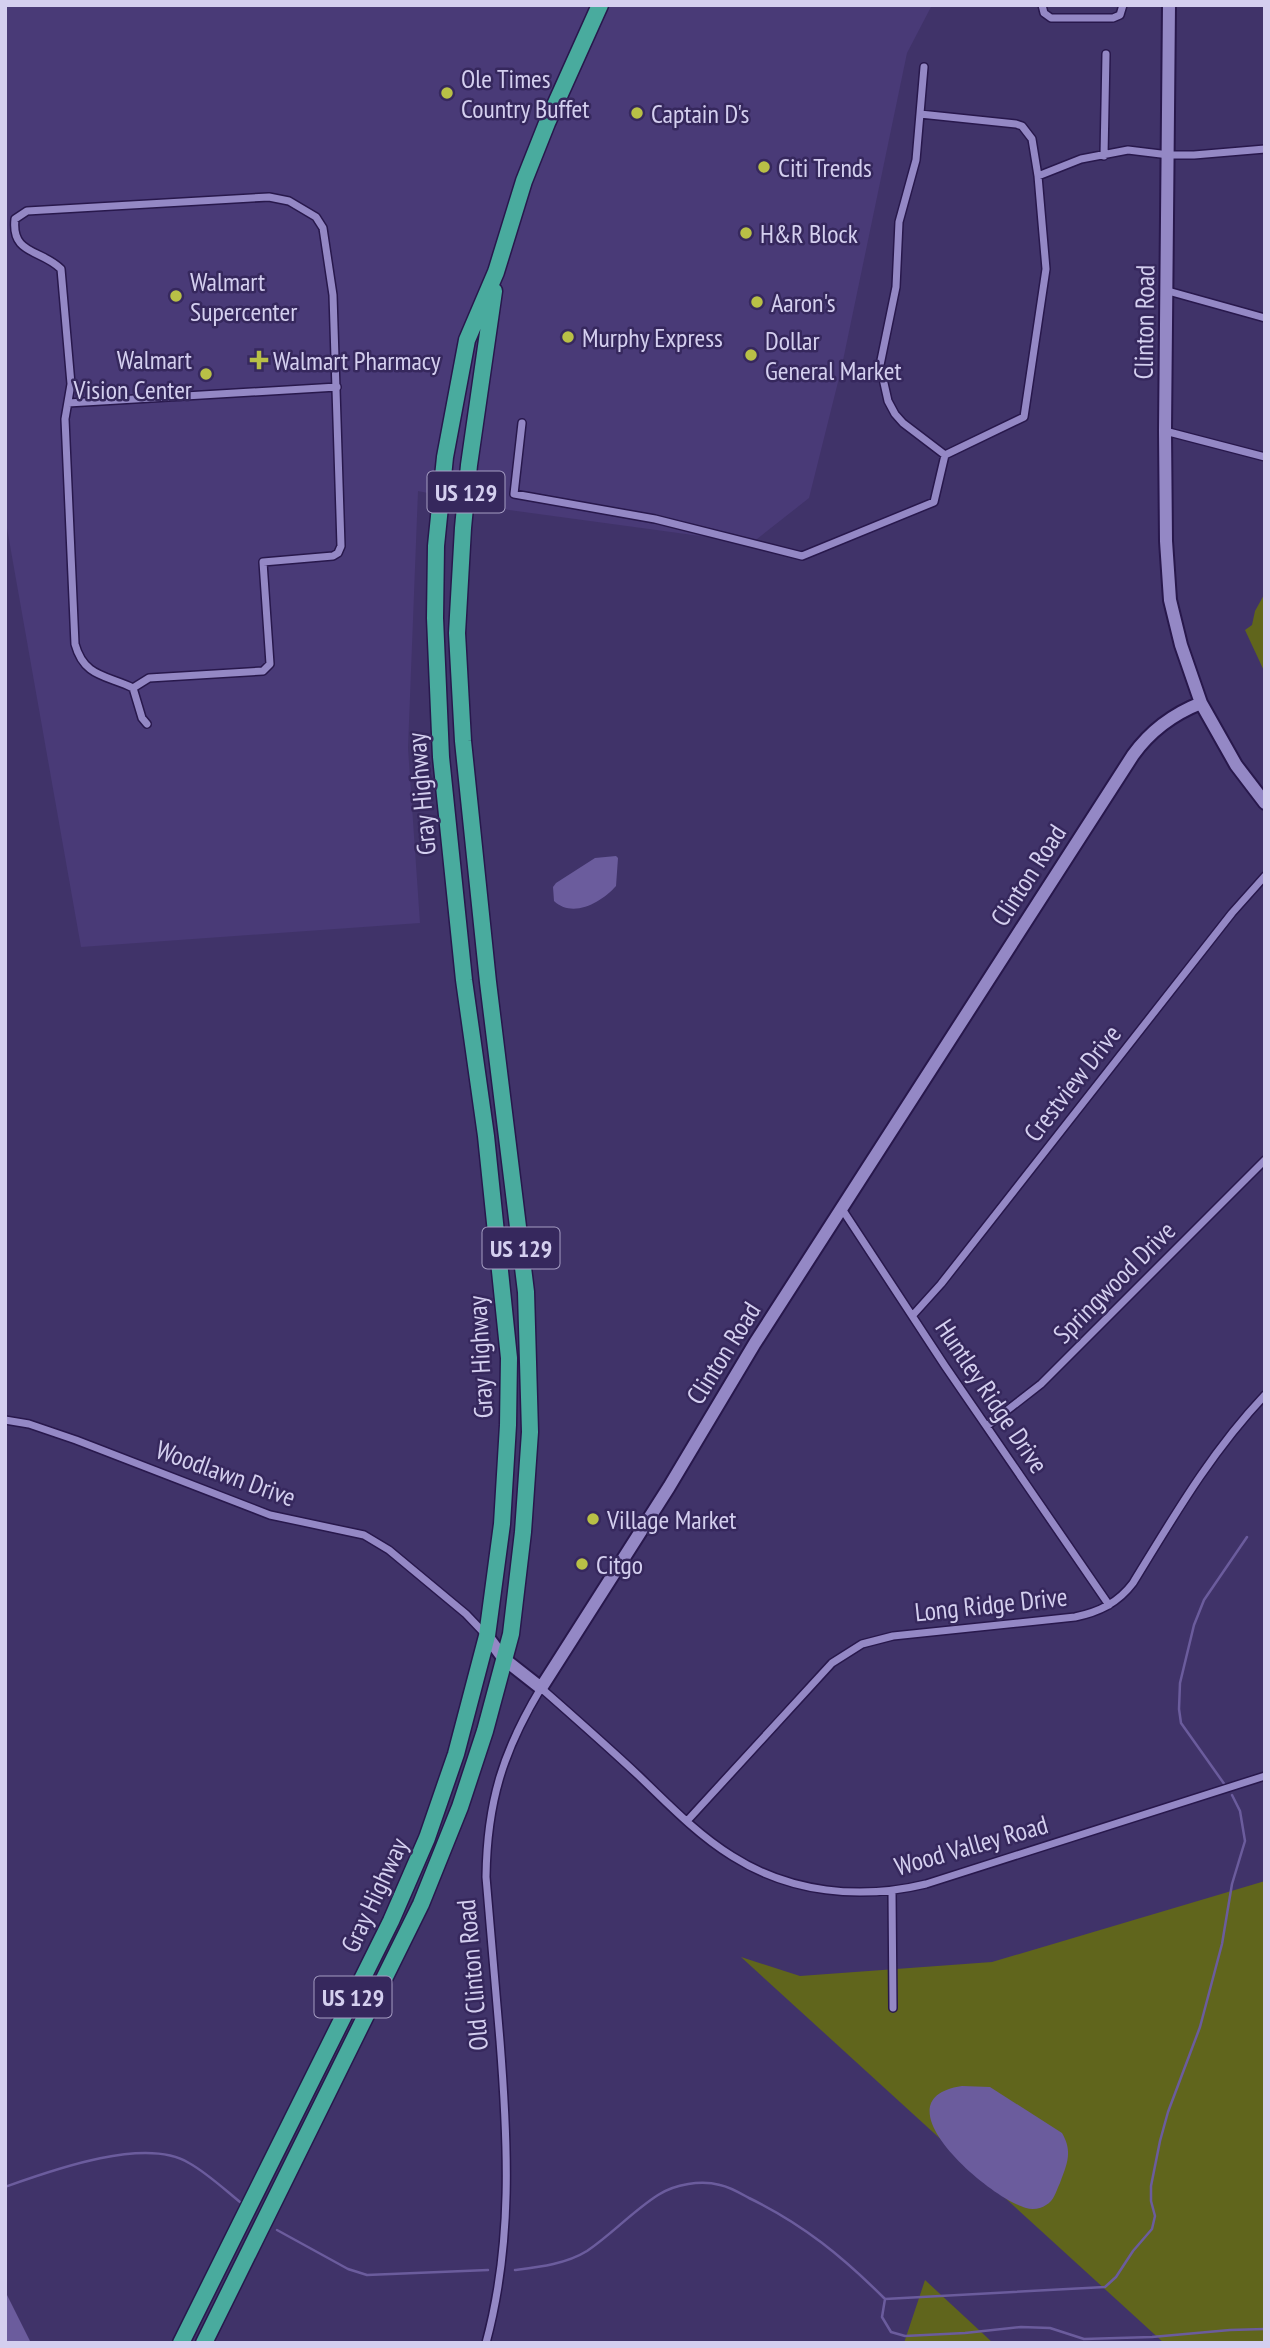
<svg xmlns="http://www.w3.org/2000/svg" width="1270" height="2348" viewBox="0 0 1270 2348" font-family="'PT Sans Narrow',sans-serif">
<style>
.built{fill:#493a77}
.green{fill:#60651c}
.water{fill:#6b5c9d}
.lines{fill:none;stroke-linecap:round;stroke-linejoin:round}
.stream{stroke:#6b5c9d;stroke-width:2.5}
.minor-casing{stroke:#28184c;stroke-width:10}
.tertiary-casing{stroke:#28184c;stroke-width:16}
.trunk-casing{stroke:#28184c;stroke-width:19}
.minor{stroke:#9488c5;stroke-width:7}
.tertiary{stroke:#9488c5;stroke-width:12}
.trunk{stroke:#49ab9e;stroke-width:16}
.poi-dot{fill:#b9c046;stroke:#36285d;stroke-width:2.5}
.labels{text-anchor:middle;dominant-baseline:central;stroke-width:5;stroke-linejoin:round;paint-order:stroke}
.shield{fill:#36285d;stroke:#a59dc3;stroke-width:2}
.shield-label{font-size:24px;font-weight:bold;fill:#d4cfef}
.poi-label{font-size:26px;fill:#d4cfef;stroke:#36285d;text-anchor:start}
.street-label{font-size:26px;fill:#d4cfef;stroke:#36285d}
</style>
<rect width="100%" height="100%" fill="#403369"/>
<path class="built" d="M5 5H932L907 53 841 370 809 498 752 543 509 510 418 491 408 748 420 923 81 947 5 517Z"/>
<path class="green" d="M1265 593V673L1245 630 1252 625 1255 611Z
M1265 1881V2343H1164L741 1957 800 1976 992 1962Z
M925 2280 993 2343H904Z"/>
<path class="water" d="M616 856 618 858 616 886C602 902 573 919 554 901L553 887 556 883 595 858Z
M962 2086 990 2087 1062 2133C1073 2152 1067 2164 1060 2183 1056 2191 1054 2201 1046 2205 1041 2209 1032 2210 1026 2208 989 2198 874 2099 962 2086Z
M5 2289 6 2293 31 2343H5Z"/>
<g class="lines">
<path class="stream" d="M1225 1785 1181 1723 1179 1709 1180 1683 1194 1625 1204 1600 1247 1537
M5 2187C50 2171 145 2136 189 2163 207 2173 224 2189 240 2202
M277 2230 348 2269 367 2275 488 2270
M515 2270C539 2267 566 2264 587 2251 612 2234 633 2211 658 2195 675 2184 701 2180 720 2185 730 2187 740 2193 749 2198 803 2224 843 2257 885 2299L1105 2287 1116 2277 1133 2251 1152 2229 1155 2216 1151 2201V2186L1160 2141 1168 2112 1200 2027 1222 1944 1232 1884 1245 1841 1240 1811 1232 1795
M885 2299 882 2317 891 2332 905 2336 965 2333 1021 2327 1050 2328 1084 2339 1152 2337 1230 2330 1265 2329"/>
<g class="minor-casing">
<path id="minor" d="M1042 5 1044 13 1051 18H1113L1120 15 1123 5
M924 67 916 160 899 222 896 287 880 365 888 401 895 414 903 423 945 455
M1104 156 1106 54
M1038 176 1081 159 1128 150 1169 155H1194L1265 149
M1168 291 1265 318
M68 403 337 387
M522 423 514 494 655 519 802 556 934 502 945 455 1024 417 1046 269 1038 176 1032 139 1022 126 1016 124 920 114
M1165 431 1265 457
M133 688 149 678 263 671 270 664 263 562 333 556 338 553 341 546 333 295 323 228 316 217 289 201 269 197 27 211 15 219C11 255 41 249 61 269L71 384 65 419 75 644C84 677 106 675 133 688L142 718 147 724
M842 1209 945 1366 1109 1605
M913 1315 941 1284 1232 913 1265 876
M5 1420 29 1424 76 1440 270 1515 364 1535 389 1550 466 1614 486 1635
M987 1426 1041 1384 1265 1160
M687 1821 832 1663 862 1644 893 1636 1075 1617C1099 1612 1118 1603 1133 1583 1174 1516 1211 1452 1265 1395
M892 1891 893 2008
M486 2343C513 2243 508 2143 500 2041 495 1986 491 1932 486 1877 487 1802 503 1751 541 1688 574 1717 607 1746 639 1776 668 1804 698 1835 732 1856 790 1893 860 1900 926 1884L1265 1776"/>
</g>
<g class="tertiary-casing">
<path id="tertiary" d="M1169 5 1165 431 1166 541 1170 600 1181 645 1201 703 1236 765 1265 803
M487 1636 504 1659 541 1688 669 1487 755 1343 1133 755C1151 730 1173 714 1201 703"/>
</g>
<g class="trunk-casing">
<path id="trunk" d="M181 2343 391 1921 427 1838 456 1754 487 1636 502 1524 508 1425 509 1358 486 1136 464 980 441 757 435 618 436 546 445 457 467 340 496 272 524 181 547 123 600 5
M204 2343 421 1904 460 1807 485 1731 511 1634 523 1532 530 1432 526 1292 488 982 463 741 457 633 463 528 469 465 494 291"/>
</g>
<use href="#minor" class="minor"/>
<use href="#tertiary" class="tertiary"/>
<use href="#trunk" class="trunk"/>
</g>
<g class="poi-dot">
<circle cx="447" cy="93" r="7"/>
<circle cx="637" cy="113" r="7"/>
<circle cx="764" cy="167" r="7"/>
<circle cx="746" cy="233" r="7"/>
<circle cx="176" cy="296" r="7"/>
<circle cx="757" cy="302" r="7"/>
<circle cx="568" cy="337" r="7"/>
<circle cx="751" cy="355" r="7"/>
<path d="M255.5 349.5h7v7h7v7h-7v7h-7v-7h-7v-7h7z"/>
<circle cx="206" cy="374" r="7"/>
<circle cx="593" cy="1519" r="7"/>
<circle cx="582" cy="1564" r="7"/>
</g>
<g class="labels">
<g class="shield">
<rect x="427.5" y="471.5" width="77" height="41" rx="5"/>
<rect x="482.5" y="1227.5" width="77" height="41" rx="5"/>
<rect x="314.5" y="1976.5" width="77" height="41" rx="5"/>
</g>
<g class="shield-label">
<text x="466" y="492">US 129</text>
<text x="521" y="1248">US 129</text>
<text x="353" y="1997">US 129</text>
</g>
<g class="poi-label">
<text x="461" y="78">Ole Times<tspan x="461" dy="30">Country Buffet</tspan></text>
<text x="651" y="113">Captain D's</text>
<text x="778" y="167">Citi Trends</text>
<text x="760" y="233">H&amp;R Block</text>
<text x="190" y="281">Walmart<tspan x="190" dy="30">Supercenter</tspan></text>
<text x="771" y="302">Aaron's</text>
<text x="582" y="337">Murphy Express</text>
<text x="765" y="340">Dollar<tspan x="765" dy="30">General Market</tspan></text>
<text x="192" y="359" text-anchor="end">Walmart<tspan x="192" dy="30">Vision Center</tspan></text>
<text x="273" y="360">Walmart Pharmacy</text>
<text x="607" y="1519">Village Market</text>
<text x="596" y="1564">Citgo</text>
</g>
<g class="street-label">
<text transform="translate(1144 322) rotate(-89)">Clinton Road</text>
<text transform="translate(421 794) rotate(-95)">Gray Highway</text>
<text transform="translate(1028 875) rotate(-57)">Clinton Road</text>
<text transform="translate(1072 1083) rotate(-52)">Crestview Drive</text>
<text transform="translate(1114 1282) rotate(-45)">Springwood Drive</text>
<text transform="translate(723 1353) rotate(-58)">Clinton Road</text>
<text transform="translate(480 1357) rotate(-93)">Gray Highway</text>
<text transform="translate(992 1396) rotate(56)">Huntley Ridge Drive</text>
<text transform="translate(226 1473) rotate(20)">Woodlawn Drive</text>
<text transform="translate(991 1604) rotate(-6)">Long Ridge Drive</text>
<text transform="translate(971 1845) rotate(-16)">Wood Valley Road</text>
<text transform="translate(374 1895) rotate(-65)">Gray Highway</text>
<text transform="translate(472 1975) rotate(-95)">Old Clinton Road</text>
</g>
</g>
<rect width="1270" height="2348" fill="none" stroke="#d4cfef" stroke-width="14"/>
</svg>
